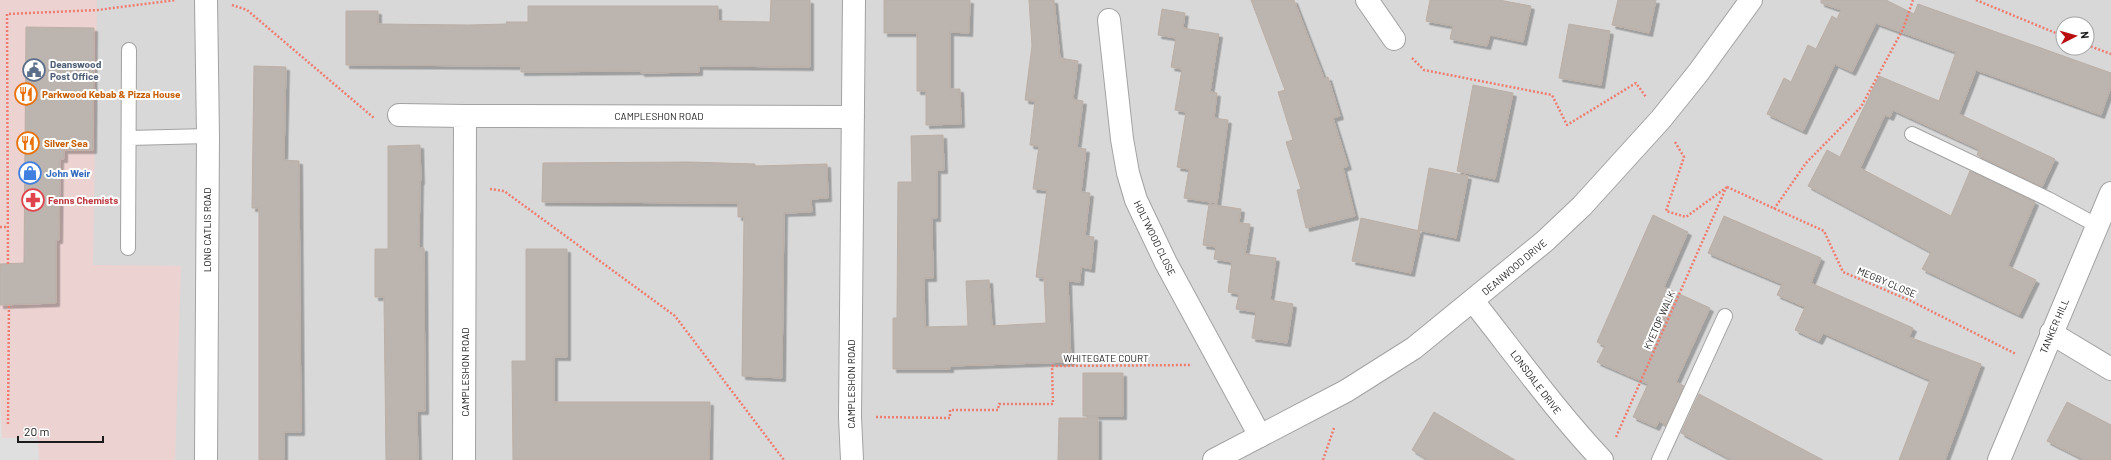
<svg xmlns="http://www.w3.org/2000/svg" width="2111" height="460" viewBox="0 0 2111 460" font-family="Barlow,sans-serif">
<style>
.residential{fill:#d9d8d8;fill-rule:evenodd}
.commercial{fill:#ecd2d1}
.parking{fill:#dfdfdf}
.building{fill:#bcb4ae;stroke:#bcafa5;filter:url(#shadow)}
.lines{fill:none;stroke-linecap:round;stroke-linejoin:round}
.service-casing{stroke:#a2a2a2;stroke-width:16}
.minor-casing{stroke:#a2a2a2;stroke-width:24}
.tertiary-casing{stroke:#a2a2a2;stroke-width:24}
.path{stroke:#ef7c70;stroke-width:2.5;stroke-dasharray:2 2;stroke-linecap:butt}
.service{stroke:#fff;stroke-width:14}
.minor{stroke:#fff;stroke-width:22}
.tertiary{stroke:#fff;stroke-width:22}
.labels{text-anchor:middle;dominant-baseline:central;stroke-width:4;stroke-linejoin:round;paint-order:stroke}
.service-label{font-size:10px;font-weight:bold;fill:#4e5e75;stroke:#fff;text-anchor:start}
.food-label{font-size:10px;font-weight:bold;fill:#c56008;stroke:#fff;text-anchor:start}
.street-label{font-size:10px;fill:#1b1b1b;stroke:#fff}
.shop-label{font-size:10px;font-weight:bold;fill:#366cbe;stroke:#fff;text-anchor:start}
.health-label{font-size:10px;font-weight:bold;fill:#be3a42;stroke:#fff;text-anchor:start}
</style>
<defs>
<filter id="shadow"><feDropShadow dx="3.5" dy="3.5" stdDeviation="0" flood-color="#0004"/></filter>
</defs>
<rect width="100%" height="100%" fill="#ece9e1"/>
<path class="residential" d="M0 0H2111V460H0ZM2063 24H2087V48H2063Z"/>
<path class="commercial" d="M0 0H97L93 265 181 266 175 460H0Z"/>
<path class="parking" d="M0 388 2 438H38L39 460H0Z"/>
<path class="building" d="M771 0H810V67L699 66V72L641 73V71L521 72V66L346 65V11H378V24L468 25 507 24 506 22H528V6H718V21L770 22Z
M884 0H970L969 33 950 32V89H960L961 124 926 125V91H917V33H884Z
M1029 0H1054L1060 58 1078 61 1073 99 1083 101 1077 148 1086 149 1081 192 1090 193 1085 236 1094 237 1091 269 1081 267 1080 282 1068 281 1071 362 950 366V369H893V318H897L898 182H912L911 136 943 135 944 170H937V218H932L933 278H924L925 327 968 326 966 281 989 280 992 326 1046 323 1044 278 1036 277 1047 190 1033 189 1039 146 1030 145 1035 101 1025 100 1032 46Z
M1251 0H1294L1324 78 1328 77 1340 116 1333 118 1348 166 1343 168 1355 216 1306 228 1297 190 1301 189 1286 142 1293 140 1278 92 1285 90Z
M1430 0H1499L1531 6 1523 42 1490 35 1487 46 1450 39 1453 26 1426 21Z
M1618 0H1656L1649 33 1612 25Z
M1821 0H1886L1914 14 1918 4 2111 73V87L2101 115 1976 70 1959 114 2055 159 2042 187 1977 155 1979 150 1976 148 1893 110 1890 117 1885 115 1860 168 1951 216 1970 171 2035 202 2008 266 2036 280 2019 315 1922 269 1931 252 1808 186 1827 150 1840 157 1879 76 1939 101 1956 52 1876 23 1852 72 1835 64 1803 131 1767 114 1784 78 1791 82 1808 45 1816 49 1832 16 1837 19 1841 10 1821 3Z
M1162 9 1185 13 1183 28 1219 34 1210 92 1217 93 1214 118 1228 120 1217 203 1184 198 1189 169 1177 167 1186 112 1175 110 1182 69 1171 67 1176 38 1158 35Z
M1569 24 1610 31 1601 85 1559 78Z
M26 27 94 28 93 150H64V159H60L59 240H56V303L0 305V264L24 263Z
M254 66 286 67 284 160 299 161 301 432H284V460H259V208H252Z
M1473 85 1513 93 1495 179 1457 171Z
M420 145 421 181H420L419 248H424L425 411H417L418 460H386L384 297H375V249H388V146Z
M690 162 755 164V166L827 164 828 198 811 199 812 212 784 213 782 378 742 376 744 217H738V203L542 202 543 163Z
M1429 168 1468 176 1456 238 1418 230Z
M1209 204 1241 209 1239 223 1250 224 1245 254 1276 258 1270 300 1293 304 1287 343 1252 338 1256 312 1236 309 1239 294 1228 292 1232 262 1214 259 1216 247 1203 245Z
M1653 215 1688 232 1664 287 1710 308 1676 382 1684 386 1666 425 1659 421 1656 427 1633 417 1648 384 1597 362 1605 346 1597 342Z
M1724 216 1821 258 1811 283 1913 328 1909 337 1981 364 1945 460H1899L1930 380 1823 333 1819 341 1795 330 1805 307 1777 295 1782 284 1708 253Z
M1361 218 1420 231 1411 273 1352 261Z
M526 249H567V357H554V402H710L709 460H513L512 361H526Z
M1083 373H1123V416H1083Z
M1699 394 1823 460H1732L1681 433Z
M2067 402 2111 425V460H2085L2047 441Z
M1434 412 1515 460H1429L1412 450Z
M1059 418H1098V460H1058Z"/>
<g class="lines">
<g class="service-casing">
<path id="service" d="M1912 134 2048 199 2098 226
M129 138 208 136
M128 248 129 50
M1659 460 1725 316"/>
</g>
<g class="minor-casing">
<path id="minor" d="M1367 0 1394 39
M1109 20 1122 139 1128 173 1136 200 1166 263 1260 436
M399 115 465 116
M1473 301C1515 354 1555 410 1602 460
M2051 333 2111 369
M206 460 208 136 206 0
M464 460 465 116 853 117
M852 460 850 417 854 0
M1999 460 2111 193"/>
</g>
<g class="tertiary-casing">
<path id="tertiary" d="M1214 460 1346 391 1414 348 1545 241 1582 206 1661 119 1698 73 1751 0"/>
</g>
<path class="path" d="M1976 0 2063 36
M232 5 247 10 374 118
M2087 45 2111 54
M1412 58 1424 70 1552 95 1567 125 1636 83 1646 97
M1675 142 1684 157 1666 211 1686 217 1727 187
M1727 187 1824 231 1843 272 1911 301 2016 354
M490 189 504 191 675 316 784 460
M1774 209 1806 163 1861 107 1903 29 1913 0
M0 227H7
M8 264 7 14 98 10 176 0
M876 417 950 418V410H998L999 404H1053L1052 366 1192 365
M8 424 9 304
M1616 437 1726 188
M1323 460 1334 428"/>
<use href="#service" class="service"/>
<use href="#minor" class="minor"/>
<use href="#tertiary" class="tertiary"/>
</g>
<defs>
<g id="civic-ring" transform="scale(1.15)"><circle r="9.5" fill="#fff" stroke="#5c6f8a" stroke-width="1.5"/><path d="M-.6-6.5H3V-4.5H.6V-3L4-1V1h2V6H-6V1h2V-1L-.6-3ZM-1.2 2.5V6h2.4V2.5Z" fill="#5c6f8a"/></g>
<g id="restaurant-ring" transform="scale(1.15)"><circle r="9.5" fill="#fff" stroke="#e8710a" stroke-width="1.5"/><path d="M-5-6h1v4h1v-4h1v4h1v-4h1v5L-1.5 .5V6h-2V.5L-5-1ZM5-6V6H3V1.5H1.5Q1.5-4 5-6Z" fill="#e8710a"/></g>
<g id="shop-ring" transform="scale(1.15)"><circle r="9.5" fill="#fff" stroke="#3f7fe0" stroke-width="1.5"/><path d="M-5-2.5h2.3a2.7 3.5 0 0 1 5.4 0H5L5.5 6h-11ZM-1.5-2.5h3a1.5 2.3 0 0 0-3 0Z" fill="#3f7fe0"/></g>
<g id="pharmacy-ring" transform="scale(1.15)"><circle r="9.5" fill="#fff" stroke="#e0444e" stroke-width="1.5"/><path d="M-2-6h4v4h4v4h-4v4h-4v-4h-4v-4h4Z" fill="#e0444e"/></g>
</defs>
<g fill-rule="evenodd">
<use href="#civic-ring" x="34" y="70"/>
<use href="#restaurant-ring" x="26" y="94"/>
<use href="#restaurant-ring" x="28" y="143"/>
<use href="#shop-ring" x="30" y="173"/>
<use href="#pharmacy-ring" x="33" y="200"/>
</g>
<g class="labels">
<g class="service-label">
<text x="50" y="64">Deanswood<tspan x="50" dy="12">Post Office</tspan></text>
</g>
<g class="food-label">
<text x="42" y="94">Parkwood Kebab &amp; Pizza House</text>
<text x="44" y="143">Silver Sea</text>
</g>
<g class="street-label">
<text x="659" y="116">CAMPLESHON ROAD</text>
<text transform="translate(207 230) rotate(-90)">LONG CATLIS ROAD</text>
<text transform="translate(1155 238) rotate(64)">HOLTWOOD CLOSE</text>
<text transform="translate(1514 267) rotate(-40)">DEANWOOD DRIVE</text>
<text transform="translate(1887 282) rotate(23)">MEGBY CLOSE</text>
<text transform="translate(1659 320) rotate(-66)">KYETOP WALK</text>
<text transform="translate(2054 326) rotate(-67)">TANKER HILL</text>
<text x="1106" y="358">WHITEGATE COURT</text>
<text transform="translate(465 372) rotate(-90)">CAMPLESHON ROAD</text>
<text transform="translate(1536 382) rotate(53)">LONSDALE DRIVE</text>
<text transform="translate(851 384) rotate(-90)">CAMPLESHON ROAD</text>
</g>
<g class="shop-label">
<text x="46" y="173">John Weir</text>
</g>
<g class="health-label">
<text x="48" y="200">Fenns Chemists</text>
</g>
</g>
<g transform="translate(2075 36) rotate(84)"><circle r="19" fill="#ffffff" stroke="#a4a4a4"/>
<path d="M0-3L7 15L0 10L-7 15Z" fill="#b80e0f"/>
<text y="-6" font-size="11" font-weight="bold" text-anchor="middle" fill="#1b1b1b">N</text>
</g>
<path d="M18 436v6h85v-6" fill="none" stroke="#1b1b1b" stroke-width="2"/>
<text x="24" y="436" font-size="12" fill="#1b1b1b" stroke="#ffffff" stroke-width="3" paint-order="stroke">20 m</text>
</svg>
